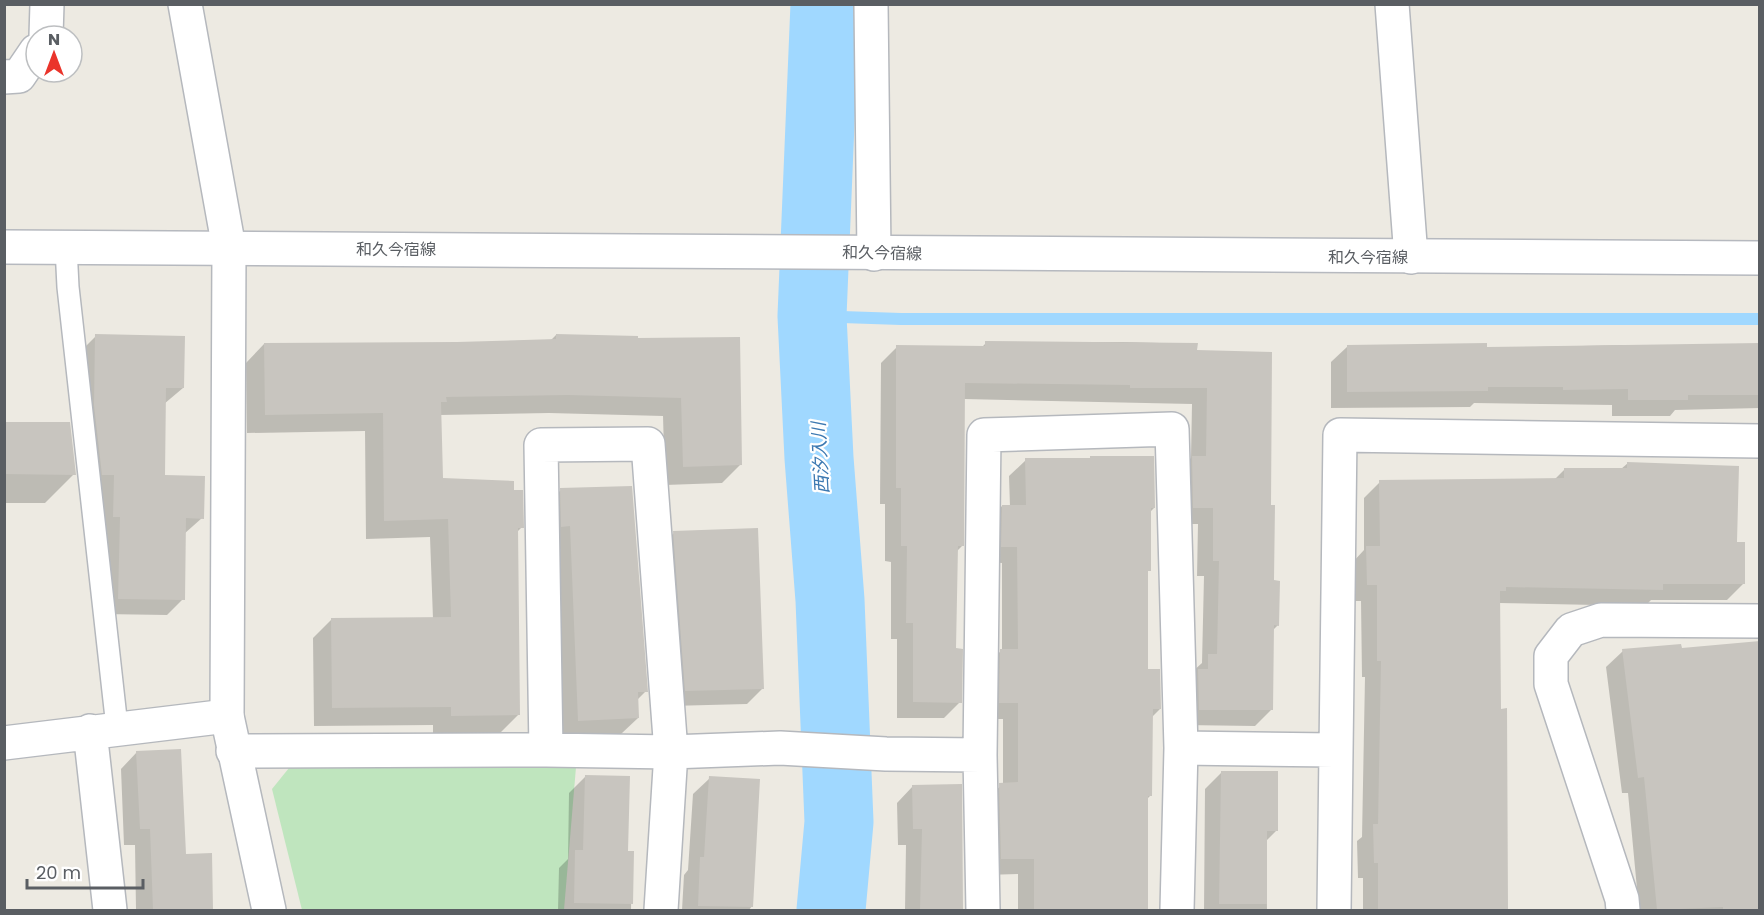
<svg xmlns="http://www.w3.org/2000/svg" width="1764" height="915" viewBox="0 0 1764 915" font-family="Poppins,'Noto Sans JP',sans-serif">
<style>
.green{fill:#bfe5be}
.shadow{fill:#0003}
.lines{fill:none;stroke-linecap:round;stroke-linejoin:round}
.stream{stroke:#a0d8ff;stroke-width:12}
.river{stroke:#a0d8ff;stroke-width:69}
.building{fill:#c8c5bf}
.service-casing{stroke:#b5b8bd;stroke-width:24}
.minor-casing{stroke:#b5b8bd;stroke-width:36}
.tertiary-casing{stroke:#b5b8bd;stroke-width:36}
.secondary-casing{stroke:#b6b9bf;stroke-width:36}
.service{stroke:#fff;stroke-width:21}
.minor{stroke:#fff;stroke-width:33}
.tertiary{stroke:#fff;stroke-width:33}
.secondary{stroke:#fff;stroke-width:33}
.labels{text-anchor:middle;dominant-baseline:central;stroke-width:4.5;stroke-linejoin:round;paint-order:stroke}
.street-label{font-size:16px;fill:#5a5e63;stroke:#fff}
.water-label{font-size:18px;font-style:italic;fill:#3d79b1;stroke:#fff}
</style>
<rect width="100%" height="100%" fill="#edeae2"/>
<path class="green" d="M576 767 564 910H302L272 789 289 768Z"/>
<path class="shadow" d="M556 335 636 337 740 465 722 483 665 485 663 416 549 413 440 415 441 479 512 491 522 527 517 532 519 714 500 733 433 734V725L314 726 313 638 332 619H433L430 537 366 539 365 431 247 433 246 363 264 344 457 343 551 340Z
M96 336 183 388 164 404V477L202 518 184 534 183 599 167 615 102 614 80 352Z
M1123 342 1196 344V352L1269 506 1272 582 1278 625 1272 631 1271 710 1255 726 1183 725 1192 672 1202 663 1204 576H1197L1198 524H1177L1176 474 1191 458 1192 404 964 399 962 546 956 552 955 650 960 702 944 718H897V639H891V562L885 561V504H880L881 363 897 347 981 348 986 343Z
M1627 345H1760V408L1675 410 1670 416H1612V405L1474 403 1470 407 1331 408V362L1348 346 1486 348Z
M4 423 74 474 45 503H4Z
M1026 460 1154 508 1149 513V570L1146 573V671L1160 709 1152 717 1151 795 1146 800 1148 910H1018V874L985 875 984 801 1003 784V719H984V667L1002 650V563L986 562V523L1002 506 1010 507 1009 476Z
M1628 463 1735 543 1743 584 1727 600H1651L1645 606 1499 603 1500 710H1506V910H1363V878H1358L1357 841 1362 837 1365 677H1362L1361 601H1351V564L1364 550V498L1380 482 1554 480 1565 469H1621Z
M561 490 646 691 637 700 638 718 621 734 562 737 545 506Z
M674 533 763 688 747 704 670 706 658 549Z
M1680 650 1760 707V910H1639L1628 793H1622L1606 667 1623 651Z
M137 752 185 855H210L212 910H136L135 845H124L121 769Z
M1221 773 1276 831 1266 841 1267 910H1204L1205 789Z
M586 776 626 853H632L631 910H558L559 868 568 859 569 793Z
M710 778 752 906 749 910H682L684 875 688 870 693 794Z
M960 785 961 910H905L906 845H898L897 803 913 786Z"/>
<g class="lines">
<path class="stream" d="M812 316 901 319H1760"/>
<path class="river" d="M825 4 812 316 819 458 830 600 839 822 831 910"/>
</g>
<path class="building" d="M95 334 185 336 184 388H166L165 475 205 476 204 519 186 518 185 600 118 599 120 517H113L114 475H102L94 405Z
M556 334 638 336V338L740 337 742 465 683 467 681 398 568 395 446 397 447 402H441L443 478 514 481V490H523L524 528H518L520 715 451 716V707L332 708 331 618 451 617 448 519 384 521 383 413 265 415 264 343 457 342 556 339Z
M985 341 1198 343 1197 350 1272 352 1271 505H1275L1274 580 1280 581 1279 626 1274 625 1273 710H1199L1198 669H1208V654H1217L1219 561H1213V508H1193L1192 456H1206L1207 388H1130V385L965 383 964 546H958L956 648 963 649 962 703 913 702V623H906L907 546H901V488H896V345L985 346Z
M1487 343V347L1760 343V395H1688V400H1628V389L1563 390V387H1488V391L1347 392V345Z
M4 422H70L76 475 4 474Z
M1090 456H1154L1155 508H1151V571H1148V669H1160L1161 709H1153L1152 796H1148V910H1034V859H1001L999 783 1018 782V703H999L1000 649H1018L1017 547H1001L1002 505H1026L1025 458H1090Z
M1627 462 1739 466 1737 542H1745V584H1663V590L1506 587V591H1500L1501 709 1507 708 1508 910H1378V863H1374L1373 824H1378L1381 661H1377V585H1367L1366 546H1380L1379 480 1564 478V468H1627Z
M632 486 648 692H638L639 718 578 721 570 526 561 527 560 488Z
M758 528 764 689 685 691 673 531Z
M1760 641V910H1723V907L1657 910 1644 777 1638 778 1622 649 1681 644 1682 648Z
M181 749 186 854 212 853 213 910H153L150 829H140L136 751Z
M1221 771H1278V831H1267V904H1219Z
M585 775 630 776 628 851H634L633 904 574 903 575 850H583Z
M709 776 760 779 753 907 698 906 700 857H704Z
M962 784 963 910H920L922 829H913L912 785Z"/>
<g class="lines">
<g class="service-casing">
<path id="service" d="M66 247 68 287 117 727"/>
</g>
<g class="minor-casing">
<path id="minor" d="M185 4 229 248
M871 4 874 254
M1392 4 1411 257
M46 36 47 4
M4 77 19 76 36 51
M90 731 110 910
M4 743 227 716
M1181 748 1334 750
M546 750 541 445 648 444 671 752 661 910
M233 751 546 750 671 752 780 748 886 754 980 755
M983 910 980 755 984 435 1172 429 1181 748 1177 910
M1334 910 1340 435 1760 441
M1623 910 1622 899 1551 684V656L1571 630 1601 620 1760 621"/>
</g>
<g class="tertiary-casing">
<path id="tertiary" d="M229 248 227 716 269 910"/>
</g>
<g class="secondary-casing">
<path id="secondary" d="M4 247 1760 258"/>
</g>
<use href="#service" class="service"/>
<use href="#minor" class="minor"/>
<use href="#tertiary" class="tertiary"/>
<use href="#secondary" class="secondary"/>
</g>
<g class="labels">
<g class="street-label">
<text x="396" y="249">和久今宿線</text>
<text transform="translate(882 253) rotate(1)">和久今宿線</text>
<text x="1368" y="257">和久今宿線</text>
</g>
<g class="water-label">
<text transform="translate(820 458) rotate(-93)">西汐入川</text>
</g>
</g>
<rect width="1764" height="915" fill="none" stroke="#5a5e63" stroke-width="12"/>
<g transform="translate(54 54)"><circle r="28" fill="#ffffff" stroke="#bdbfc1" stroke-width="1.5"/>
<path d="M0-4.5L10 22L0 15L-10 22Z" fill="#ea342b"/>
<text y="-9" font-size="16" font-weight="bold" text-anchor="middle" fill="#5a5e63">N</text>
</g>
<path d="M27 879v9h116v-9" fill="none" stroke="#5a5e63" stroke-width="3"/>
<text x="36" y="879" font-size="18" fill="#5a5e63" stroke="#ffffff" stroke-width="4.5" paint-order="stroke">20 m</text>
</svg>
